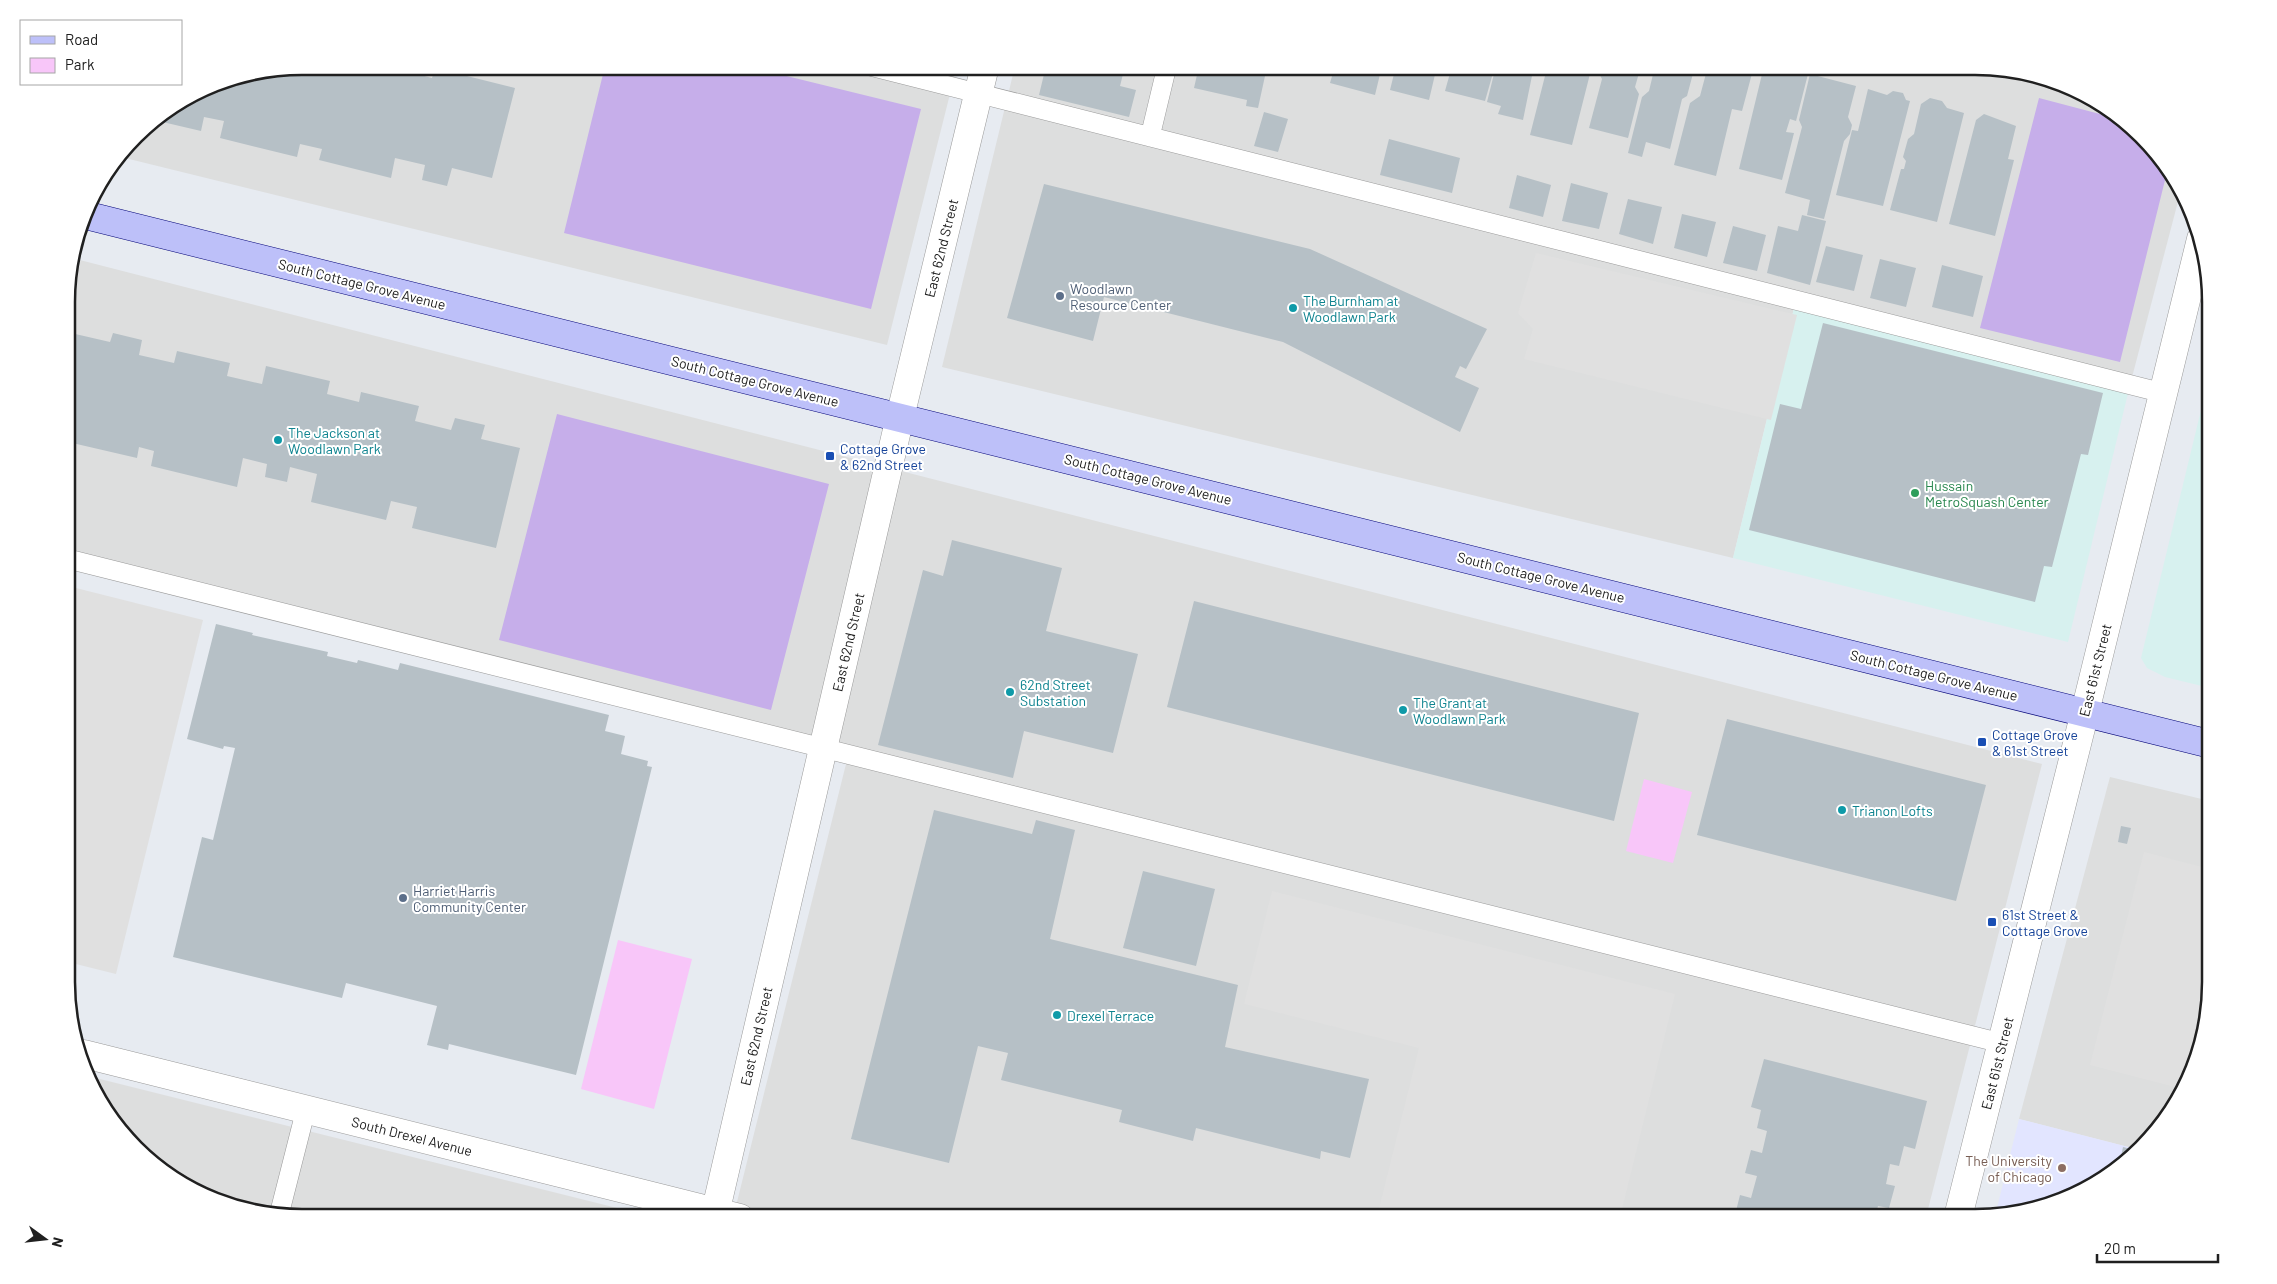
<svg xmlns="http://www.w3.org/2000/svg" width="2277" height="1284" viewBox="0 0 2277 1284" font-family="Barlow,sans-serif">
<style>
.residential{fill:#dddede}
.commercial{fill:#d7f1ef}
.education{fill:#e2e5ff}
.grass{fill:#c6aeea}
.park{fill:#f8c6f9}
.parking{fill:#e0e0e0}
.building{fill:#b6c0c6}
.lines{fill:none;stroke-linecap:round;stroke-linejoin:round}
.service-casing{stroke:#9a9a9a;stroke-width:20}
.minor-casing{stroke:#9a9a9a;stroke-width:29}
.tertiary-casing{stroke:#9a9a9a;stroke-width:29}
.secondary-casing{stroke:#060679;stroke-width:29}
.service{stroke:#fff;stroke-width:19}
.minor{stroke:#fff;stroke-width:28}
.tertiary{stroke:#fff;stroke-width:28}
.secondary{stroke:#bdc0f9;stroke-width:28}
.service-dot{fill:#5c6f8a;stroke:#fff;stroke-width:2}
.culture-dot{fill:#0f9aa8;stroke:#fff;stroke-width:2}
.transit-dot{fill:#1a4fb4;stroke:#fff;stroke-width:2}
.leisure-dot{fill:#2e9e5b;stroke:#fff;stroke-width:2}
.education-dot{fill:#8d6e63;stroke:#fff;stroke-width:2}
.labels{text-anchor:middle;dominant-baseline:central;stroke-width:4;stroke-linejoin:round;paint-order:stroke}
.street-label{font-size:14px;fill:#202020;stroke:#fff}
.service-label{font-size:14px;fill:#4e5e75;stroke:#fff;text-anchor:start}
.culture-label{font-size:14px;fill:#0d838f;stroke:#fff;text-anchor:start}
.transit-label{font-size:14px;fill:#164399;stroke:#fff;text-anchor:start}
.leisure-label{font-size:14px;fill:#27864d;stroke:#fff;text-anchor:start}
.education-label{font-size:14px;fill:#785e54;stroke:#fff;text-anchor:end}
.rim{fill:none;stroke:#202020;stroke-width:2.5}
</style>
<rect width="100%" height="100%" fill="#e7ebf1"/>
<path class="residential" d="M302 66H957L887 345 121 157 146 125 212 84Z
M1015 66H1975L2023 73 2046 78 2093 98 2171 171 2181 190 2130 385 1796 300 1733 558 942 367Z
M72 258 2042 764 1926 1217 733 1218 848 756 68 559V271Z
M2110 777 2210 801V997L2179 1100 2140 1150 2019 1119Z
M92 1077 657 1218H302L241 1210 184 1186 106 1113Z"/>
<path class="commercial" d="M1796 300 2130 385 2068 642 1733 558Z
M2210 373V688L2165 677 2147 668 2141 658Z"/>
<path class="education" d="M2019 1119 2140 1150 2093 1186 1995 1216Z"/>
<path class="grass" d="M605 66H746L921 109 871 309 564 233Z
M2039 98 2115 118 2168 168 2120 362 1980 328Z
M557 414 829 484 771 710 499 640Z"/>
<path class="park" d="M1644 779 1692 792 1673 863 1626 851Z
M618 940 692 959 654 1109 581 1089Z"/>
<path class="parking" d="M1536 253 1797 315 1771 420 1524 359 1533 329 1518 313Z
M68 586 203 620 116 974 68 962Z
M2144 852 2210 869V997L2183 1089 2090 1065Z
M1272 891 1675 994 1620 1217H1377L1419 1048 1244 1004Z"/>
<path class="building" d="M302 66H398V69L432 78 435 68 515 88 492 178 452 168 447 186 422 180 425 165 395 158 391 178 319 160 322 149 300 144 297 157 220 138 224 121 204 117 201 131 154 120 212 84Z
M1046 66H1125L1120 86 1136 90 1129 117 1039 95Z
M1199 66H1274L1271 76H1265L1258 108 1246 106 1247 100 1194 88Z
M1297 66H1324L1322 73Z
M1335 66H1382L1375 95 1330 83Z
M1396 66H1437L1429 100 1390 90Z
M1452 66H1495L1485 101 1445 91Z
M1496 66H1534L1523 120 1498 114 1501 106 1487 102Z
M1541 66H1592L1572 145 1530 135 1545 76Z
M1598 66H1641L1635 87 1639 94 1628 138 1589 128 1602 79 1597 70Z
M1655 66H1695L1687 96 1682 99 1670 149 1646 142 1642 157 1628 153 1642 97 1649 91Z
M1708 66H1754L1742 111 1732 109 1716 176 1674 165 1690 103 1700 96Z
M1764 66H1787L1789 70 1808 74 1796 121 1790 119 1786 132 1794 133 1782 180 1739 169Z
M1810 74 1856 86 1848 117 1852 125 1850 134 1844 141 1824 219 1807 215 1810 200 1785 193 1802 127 1799 120Z
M1868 89 1887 95 1893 91 1903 93 1906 100 1910 101 1883 206 1836 195 1852 130 1858 131Z
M1930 98 1942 101 1947 108 1964 113 1937 222 1890 210 1901 169H1904L1906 161 1903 157 1908 139 1914 134 1921 104Z
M1264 112 1288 119 1278 152 1254 146Z
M1984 114 2016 126 2008 159 2014 160 1995 236 1949 224 1976 120Z
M1389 139 1460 158 1452 193 1380 175Z
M1517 175 1551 185 1543 217 1509 208Z
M1571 183 1608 193 1599 229 1562 221Z
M1044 184 1310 249 1487 329 1466 369 1460 366 1455 377 1479 388 1460 432 1283 342 1104 297 1093 341 1007 318Z
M1628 199 1662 207 1653 244 1619 234Z
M1682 214 1716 222 1707 257 1674 248Z
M1802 215 1826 221 1810 285 1767 273 1778 226 1798 231Z
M1733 226 1766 235 1757 271 1723 263Z
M1826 246 1863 255 1854 291 1816 282Z
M1880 259 1916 268 1906 307 1870 298Z
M1942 265 1983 276 1973 317 1932 307Z
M1823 323 2103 393 2088 455 2081 454 2052 567 2044 566 2035 602 1749 530 1780 404 1801 409Z
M71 333 110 342 113 333 142 340 139 355 174 363 177 351 230 363 227 376 262 384 266 366 330 381 327 394 359 402 361 392 419 406 415 421 451 430 455 418 485 425 481 439 520 448 496 548 412 528 417 507 391 501 386 520 311 502 317 474 290 467 287 482 265 477 267 464 243 458 237 487 151 466 154 451 139 447 137 458 68 442V345Z
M952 540 1062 568 1046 631 1138 654 1113 753 1024 731 1013 778 878 745 923 570 943 576Z
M1194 601 1639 713 1614 821 1167 707Z
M216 624 253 633 252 635 328 652 327 656 357 663 358 660 398 670 400 663 609 715 605 731 625 736 621 754 648 761 647 766 652 767 576 1075 449 1044 448 1050 427 1045 437 1006 346 983 342 998 173 957 202 837 213 840 235 748 224 746 223 749 187 739Z
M1727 719 1986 785 1956 901 1697 835Z
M934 810 1032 834 1036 820 1075 830 1050 939 1238 985 1225 1047 1369 1079 1350 1158 1321 1151 1320 1159 1196 1128 1193 1141 1119 1122 1122 1110 1001 1080 1008 1053 978 1046 949 1163 851 1139Z
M2121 826 2131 828 2127 844 2118 842Z
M1143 871 1215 889 1196 966 1123 948Z
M1764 1059 1927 1101 1915 1149 1904 1146 1899 1166 1890 1164 1886 1184 1895 1186 1889 1208 1878 1206 1875 1217H1745L1735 1215 1740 1195 1751 1198 1757 1176 1745 1173 1751 1150 1762 1153 1767 1131 1757 1128 1761 1110 1751 1107Z
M2123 1147 2139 1151 2119 1166Z"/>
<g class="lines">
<g class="service-casing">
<path id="service" d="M870 66 2163 393
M1150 137 1167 66
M68 559 2001 1043
M279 1215 306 1109"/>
</g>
<g class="minor-casing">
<path id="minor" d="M84 1054 740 1218
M714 1218 900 417 985 66"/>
</g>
<g class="tertiary-casing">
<path id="tertiary" d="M1958 1217 2085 712 2201 239"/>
</g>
<g class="secondary-casing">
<path id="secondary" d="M85 215 2210 744"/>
</g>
<use href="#service" class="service"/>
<use href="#minor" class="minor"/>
<use href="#tertiary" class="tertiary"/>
<use href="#secondary" class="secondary"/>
</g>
<g class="service-dot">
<circle cx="1060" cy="296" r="5"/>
<circle cx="403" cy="898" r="5"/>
</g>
<g class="culture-dot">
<circle cx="1293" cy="308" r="5"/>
<circle cx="278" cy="440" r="5"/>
<circle cx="1010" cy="692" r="5"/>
<circle cx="1403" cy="710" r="5"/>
<circle cx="1842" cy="810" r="5"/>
<circle cx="1057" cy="1015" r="5"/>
</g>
<g class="transit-dot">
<rect x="825" y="451" width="10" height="10" rx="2.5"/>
<rect x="1977" y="737" width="10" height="10" rx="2.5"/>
<rect x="1987" y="917" width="10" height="10" rx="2.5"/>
</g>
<circle class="leisure-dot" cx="1915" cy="493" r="5"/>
<circle class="education-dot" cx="2062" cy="1168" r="5"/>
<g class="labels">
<g class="street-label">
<text transform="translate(941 248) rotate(-76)">East 62nd Street</text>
<text transform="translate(362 284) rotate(14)">South Cottage Grove Avenue</text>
<text transform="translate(755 381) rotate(14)">South Cottage Grove Avenue</text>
<text transform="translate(1148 479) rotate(14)">South Cottage Grove Avenue</text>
<text transform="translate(1541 577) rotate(14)">South Cottage Grove Avenue</text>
<text transform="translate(848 642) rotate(-77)">East 62nd Street</text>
<text transform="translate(2095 670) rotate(-76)">East 61st Street</text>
<text transform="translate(1934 675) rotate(14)">South Cottage Grove Avenue</text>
<text transform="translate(756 1036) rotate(-77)">East 62nd Street</text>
<text transform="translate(1997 1063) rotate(-76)">East 61st Street</text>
<text transform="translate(412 1136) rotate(14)">South Drexel Avenue</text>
</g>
<g class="service-label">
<text x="1070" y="288">Woodlawn<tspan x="1070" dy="16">Resource Center</tspan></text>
<text x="413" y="890">Harriet Harris<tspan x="413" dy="16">Community Center</tspan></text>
</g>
<g class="culture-label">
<text x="1303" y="300">The Burnham at<tspan x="1303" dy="16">Woodlawn Park</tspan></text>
<text x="288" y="432">The Jackson at<tspan x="288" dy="16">Woodlawn Park</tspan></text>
<text x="1020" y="684">62nd Street<tspan x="1020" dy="16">Substation</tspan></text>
<text x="1413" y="702">The Grant at<tspan x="1413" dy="16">Woodlawn Park</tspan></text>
<text x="1852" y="810">Trianon Lofts</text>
<text x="1067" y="1015">Drexel Terrace</text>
</g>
<g class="transit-label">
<text x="840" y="448">Cottage Grove<tspan x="840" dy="16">&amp; 62nd Street</tspan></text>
<text x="1992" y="734">Cottage Grove<tspan x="1992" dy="16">&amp; 61st Street</tspan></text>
<text x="2002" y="914">61st Street &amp;<tspan x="2002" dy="16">Cottage Grove</tspan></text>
</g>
<g class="leisure-label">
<text x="1925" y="485">Hussain<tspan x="1925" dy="16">MetroSquash Center</tspan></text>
</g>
<g class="education-label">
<text x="2052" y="1160">The University<tspan x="2052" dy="16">of Chicago</tspan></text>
</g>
</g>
<path d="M0 0H2277V1284H0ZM302 75H1975A227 227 0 0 1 2202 302V982A227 227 0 0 1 1975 1209H302A227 227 0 0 1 75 982V302A227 227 0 0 1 302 75Z" fill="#fff" fill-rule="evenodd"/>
<path class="rim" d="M302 75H1975A227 227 0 0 1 2202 302V982A227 227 0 0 1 1975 1209H302A227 227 0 0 1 75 982V302A227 227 0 0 1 302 75Z"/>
<rect x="20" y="20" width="162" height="65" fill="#ffffff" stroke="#a6a6a6"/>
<rect x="30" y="36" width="25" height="8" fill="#bdc0f9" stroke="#a6a6a6"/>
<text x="65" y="45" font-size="15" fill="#202020">Road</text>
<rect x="30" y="58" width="25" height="15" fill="#f8c6f9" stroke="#a6a6a6"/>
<text x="65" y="70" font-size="15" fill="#202020">Park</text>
<g transform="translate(45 1239) rotate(105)" stroke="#ffffff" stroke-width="4" paint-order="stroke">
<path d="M0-4L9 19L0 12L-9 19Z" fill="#202020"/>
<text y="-8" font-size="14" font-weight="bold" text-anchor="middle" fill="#202020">N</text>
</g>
<path d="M2097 1254v8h121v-8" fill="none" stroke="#202020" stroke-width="2.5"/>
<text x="2104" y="1254" font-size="15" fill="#202020" stroke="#ffffff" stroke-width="4" paint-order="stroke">20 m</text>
</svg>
